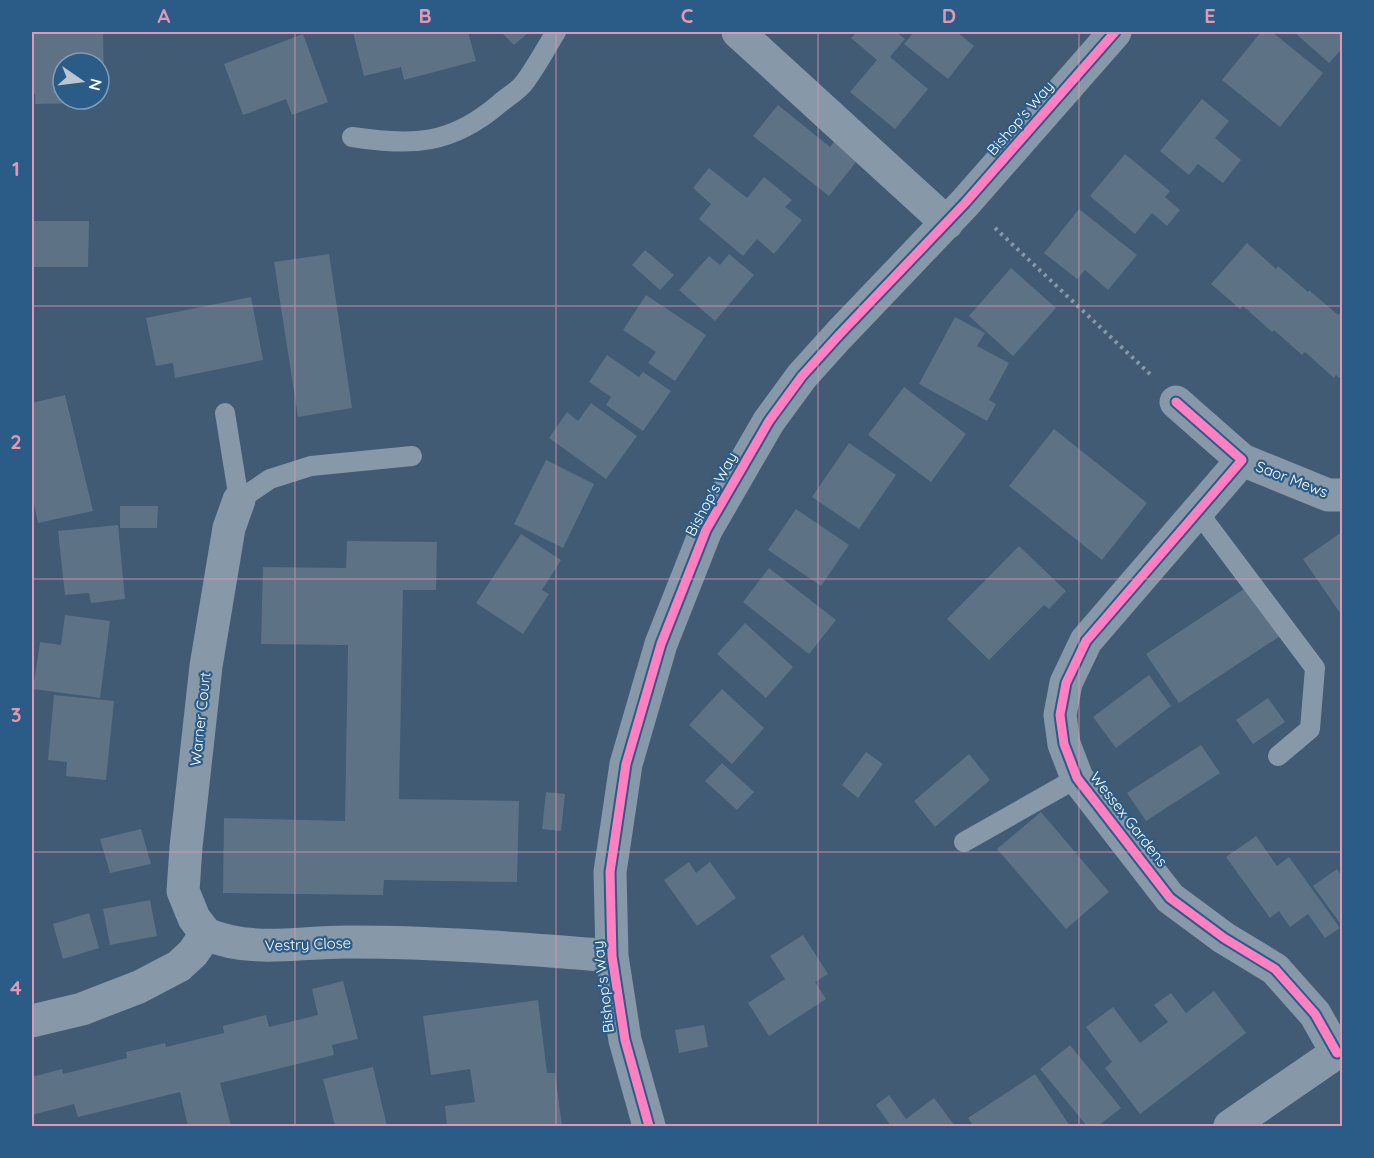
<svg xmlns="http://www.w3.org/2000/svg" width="1374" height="1158" viewBox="0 0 1374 1158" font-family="Quicksand,sans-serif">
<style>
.building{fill:#5d7285}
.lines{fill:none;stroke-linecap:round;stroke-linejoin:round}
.path{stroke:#8798a8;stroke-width:4;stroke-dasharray:3 4.5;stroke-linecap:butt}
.lane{stroke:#8798a8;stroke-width:20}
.street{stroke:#8798a8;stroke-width:33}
.cycleway-casing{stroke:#2b5c88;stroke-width:13}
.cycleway{stroke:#ff80c0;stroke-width:9}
.grid{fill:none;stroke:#e497b5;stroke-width:1.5;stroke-opacity:0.55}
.labels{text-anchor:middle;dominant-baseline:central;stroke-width:4.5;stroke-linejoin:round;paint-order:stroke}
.street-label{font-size:15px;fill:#fff;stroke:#2b5c88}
.neatline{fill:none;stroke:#e497b5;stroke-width:2}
.grid-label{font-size:20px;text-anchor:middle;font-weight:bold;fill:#e497b5}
</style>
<rect width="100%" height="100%" fill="#405b73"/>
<path class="building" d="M32 32H103L104 77H99V63H63V99H86L85 103 35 104V94H32Z
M353 32H468L476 61 404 80 401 67 364 76Z
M501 32H529L514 45Z
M857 32H896L905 39 890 57 928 89 895 129 850 92 877 60 851 38Z
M914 32H957L974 46 948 79 904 44Z
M1261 32H1272L1323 73 1280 127 1222 80Z
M1294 32H1342V53L1340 51 1329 63Z
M303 34 328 102 292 115 286 99 243 115 224 64Z
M1202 99 1229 121 1215 138 1241 160 1223 183 1198 164 1189 175 1160 151Z
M778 105 830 147 841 133 864 152 829 196 753 136Z
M1125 154 1170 191 1165 197 1180 210 1167 226 1152 213 1135 234 1090 196Z
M709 168 747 198 764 177 792 200 785 207 802 220 774 254 757 239 743 256 699 219 711 204 693 188Z
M1079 209 1137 255 1108 290 1085 270 1077 279 1044 253Z
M32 221H89L88 267H32Z
M1247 243 1276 269 1278 266 1308 292 1309 290 1338 315 1339 313 1342 316V380L1336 375 1334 378 1305 352 1302 355 1274 330 1272 332 1243 306 1240 309 1211 284Z
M645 250 674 275 660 290 632 265Z
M329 254 352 408 298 417 274 262Z
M729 254 754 275 715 321 679 290 709 256 720 265Z
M1011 268 1056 308 1013 356 969 316Z
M646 295 706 335 675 381 648 363 656 352 623 330Z
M251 297 263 360 175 378 173 363 156 366 146 318Z
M955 317 985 333 977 346 1009 363 989 400 996 404 987 421 919 384Z
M607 355 639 377 643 372 671 391 643 431 606 405 611 397 589 382Z
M904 387 966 434 931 482 868 435Z
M65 395 93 511 38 523 32 495V403Z
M591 403 637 436 606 479 549 438 567 412 578 421Z
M1054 429 1147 503 1102 560 1009 486Z
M849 443 896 475 859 529 812 497Z
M546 460 594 484 563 548 514 524Z
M120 506H158L157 528H120Z
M796 509 849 545 821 586 768 550Z
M118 525 125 599 91 603 89 593 65 595 58 531Z
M1342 532V611L1340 613 1303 559Z
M521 534 561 560 542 590 549 594 523 634 476 603Z
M347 541 437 542 436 590H403L399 799 519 801 517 882 384 880 383 895 223 893 224 818 345 821 348 645 261 644 263 567 346 568Z
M1019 546 1066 591 1049 609 1044 605 989 660 947 619Z
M769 568 836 620 809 654 743 602Z
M1247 587 1280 636 1179 703 1146 654Z
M65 615 110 621 100 698 33 689 40 642 61 645Z
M745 623 793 667 766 698 717 654Z
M1149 675 1171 706 1116 748 1093 717Z
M722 689 764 728 732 764 689 725Z
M54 695 114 701 106 780 66 776 67 762 48 760Z
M1268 698 1285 722 1253 744 1236 720Z
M1201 745 1220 773 1146 821 1127 793Z
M866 752 883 764 858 798 842 785Z
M969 754 990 780 935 827 914 801Z
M722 763 754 792 737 810 705 781Z
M546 792 565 794 561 831 542 829Z
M1041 812 1109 892 1066 929 997 849Z
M141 829 151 864 110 873 100 839Z
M1256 836 1277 866 1289 857 1340 928 1325 938 1308 914 1290 927 1279 911 1270 918 1226 857Z
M689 862 696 873 710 862 736 898 697 926 664 880Z
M1337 869 1342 877V926L1313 886Z
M150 900 157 936 110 945 103 909Z
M89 913 99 948 63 959 53 924Z
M803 935 828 974 815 982 826 999 769 1036 748 1003 785 979 770 956Z
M343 981 358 1039 332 1045 334 1055 220 1083 231 1126H188L180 1092 78 1117 74 1104 32 1115V1077L62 1069 63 1074 127 1058 126 1052 165 1043 166 1047 224 1033 223 1026 266 1015 269 1027 318 1015 312 989Z
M1214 991 1246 1033 1140 1114 1105 1068 1112 1062 1086 1027 1113 1007 1140 1043 1168 1022 1154 1005 1171 993 1186 1013Z
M538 1000 547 1073H555L562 1126H447L445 1106 475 1102 470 1069 431 1075 423 1016Z
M704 1025 708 1047 679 1053 675 1030Z
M1070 1045 1121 1108 1098 1126H1087L1040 1069Z
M373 1067 387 1126H335L323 1079Z
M1035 1074 1070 1126H973L968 1118Z
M889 1095 906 1119 934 1098 955 1126H891L876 1105Z"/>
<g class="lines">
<path class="path" d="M995 228 1151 375"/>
<path class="lane" d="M352 137C413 146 451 145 499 104 507 97 518 91 524 83 536 67 546 48 556 32
M225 413 239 500 270 479 311 466 412 456
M1198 512 1315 668 1310 729 1278 756
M964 842 1077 778"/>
<path class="street" d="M738 32 947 223
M1176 402 1242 460 1086 641 1066 683 1060 715 1064 744 1077 778 1170 898 1224 938 1275 969 1315 1014 1337 1053
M1242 460 1328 495H1342
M206 934 194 918 183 891 186 847 206 666 229 528 239 500
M32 1021 82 1009 139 987 179 966 193 953 206 934C253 954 302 941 351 942 439 942 525 949 612 956
M649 1126 625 1040 612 956 610 872 626 764 661 644 706 530 769 421 802 376 839 335 965 203 1115 32
M1230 1126 1342 1049"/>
<g class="cycleway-casing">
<path id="cycleway" d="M1176 402 1242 460 1086 641 1066 683 1060 715 1064 744 1077 778 1170 898 1224 938 1275 969 1315 1014 1337 1053
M649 1126 625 1040 612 956 610 872 626 764 661 644 706 530 769 421 802 376 839 335 965 203 1115 32"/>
</g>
<use href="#cycleway" class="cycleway"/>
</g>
<path class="grid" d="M295 32V1126M556 32V1126M818 32V1126M1079 32V1126M32 306H1342M32 579H1342M32 852H1342"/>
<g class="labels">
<g class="street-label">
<text transform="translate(1020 118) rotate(-49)">Bishop's Way</text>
<text transform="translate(1292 479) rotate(21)">Saor Mews</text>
<text transform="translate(711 494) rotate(-62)">Bishop's Way</text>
<text transform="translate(200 719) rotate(-84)">Warner Court</text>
<text transform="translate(1129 819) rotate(52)">Wessex Gardens</text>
<text transform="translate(308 944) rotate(-2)">Vestry Close</text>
<text transform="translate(603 987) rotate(-97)">Bishop's Way</text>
</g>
</g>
<rect width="1374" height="1158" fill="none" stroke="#2b5c88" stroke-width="66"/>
<g transform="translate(81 81) rotate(104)"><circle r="28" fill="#2b5c88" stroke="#809db8" stroke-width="1.5"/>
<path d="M0-4.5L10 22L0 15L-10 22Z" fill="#bcc6ce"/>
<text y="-9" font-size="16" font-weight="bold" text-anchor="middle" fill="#ffffff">N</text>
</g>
<rect x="33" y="33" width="1308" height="1092" class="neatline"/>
<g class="grid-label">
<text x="164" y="23">A</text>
<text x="425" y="23">B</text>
<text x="687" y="23">C</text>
<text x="949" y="23">D</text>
<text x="1210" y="23">E</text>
<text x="16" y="176">1</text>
<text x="16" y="449">2</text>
<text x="16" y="722">3</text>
<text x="16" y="995">4</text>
</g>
</svg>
